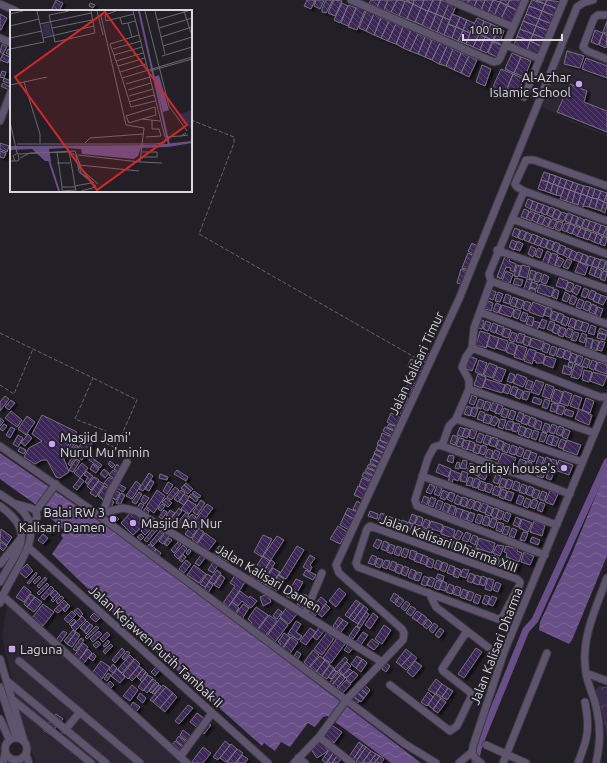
<svg xmlns="http://www.w3.org/2000/svg" width="607" height="763" viewBox="0 0 607 763" font-family="Ubuntu,sans-serif">
<style>
.built{fill:#2c2733}
.forest{fill:url(#forest-crowns)}
.water{fill:url(#water-waves)}
.lines{fill:none;stroke-linecap:round;stroke-linejoin:round}
.canal{stroke:#694f87;stroke-width:7}
.building{fill:url(#building-back-hatch);stroke:#75727b;filter:url(#shadow)}
.minor-casing{stroke:#3c393f;stroke-width:9}
.path{stroke:#69666c;stroke-width:1;stroke-dasharray:4 2;stroke-linecap:butt}
.minor{stroke:#5e546d;stroke-width:7}
.poi-dot{fill:#c6a6f0;stroke:#221f26;stroke-width:1.5}
.labels{text-anchor:middle;dominant-baseline:central;stroke-width:4;stroke-linejoin:round;paint-order:stroke}
.poi-label{font-size:13px;fill:#d9d7dc;stroke:#221f26;text-anchor:end}
.street-label{font-size:13px;fill:#d9d7dc;stroke:#221f26}
.inset-river{fill:none;stroke:#694f87;stroke-width:2}
.inset-road{fill:none;stroke:#6b696f;stroke-width:1}
.view{fill:#d62828;fill-opacity:0.15;stroke:#d62828;stroke-width:2}
.inset-edge{fill:none;stroke:#d9d7dc;stroke-width:2}
</style>
<defs>
<pattern id="forest-crowns" width="20" height="18" patternUnits="userSpaceOnUse"><rect width="20" height="18" fill="#392b4a"/><path d="M2 6a3 3 0 1 1 6 0M12 15a3 3 0 1 1 6 0" fill="none" stroke="#554964"/></pattern>
<pattern id="water-waves" width="16" height="10" patternUnits="userSpaceOnUse"><rect width="16" height="10" fill="#694f87"/><path d="M0 5q4-4 8 0t8 0" fill="none" stroke="#7e6897"/></pattern>
<pattern id="building-back-hatch" width="6" height="6" patternUnits="userSpaceOnUse"><rect width="6" height="6" fill="#3e2559"/><path d="M-1 5l2 2M0 0l6 6M5-1l2 2" fill="none" stroke="#594470"/></pattern>
<filter id="shadow"><feDropShadow dx="3" dy="2" stdDeviation="1" flood-color="#0009"/></filter>
</defs>
<rect width="100%" height="100%" fill="#221f26"/>
<path class="built" d="M564 46 607 61V136L571 122 542 107Z
M7 602 182 763H36L22 723 2 636Z"/>
<path class="forest" d="M599 686 607 687V739L603 716 595 697V690Z"/>
<path class="water" d="M0 453 106 526 186 584 421 763H391L327 716 323 717 315 727 308 723 290 747 281 742 275 751 264 743 262 746 111 611 52 554 63 538 61 535 64 531 42 509 0 479Z
M607 468V556L572 640 569 644 539 630 540 622 571 556Z"/>
<g class="lines">
<path class="canal" d="M475 763 479 745 526 630 535 620 607 462"/>
</g>
<path class="building" d="M56 0 63 3 59 11H51Z
M307 0H315L311 9 304 6Z
M316 0H324L320 9 314 6Z
M326 0H333L326 13 322 12V9Z
M334 0 342 1 335 16 328 13Z
M371 0H380L377 7 369 3Z
M380 0H388L384 10 377 7Z
M388 0H397L391 12 384 10Z
M397 0 405 1 399 16 391 12Z
M406 0H414L413 4Z
M414 0H424L421 8 413 4Z
M424 0H433L428 11 421 8Z
M433 0H441L436 14 428 11Z
M441 0 449 3 443 17 436 14Z
M459 0H469L467 4Z
M469 0H477L474 7 467 4Z
M477 0H485L481 10 474 7Z
M485 0H493L488 13 481 10Z
M493 0 500 2 494 16 488 13Z
M501 0H510L507 5 500 2Z
M510 0H521L517 10 507 5Z
M532 0 545 4 542 11 529 6Z
M536 0H547L545 4Z
M547 0 561 2 558 9 545 4Z
M405 1 413 4 407 19 399 16Z
M500 2 507 6 501 19 494 16Z
M90 3 95 5 93 8 89 6Z
M342 3 348 6 340 23 334 20Z
M449 3 456 6 450 20 443 17Z
M413 4 421 8 415 22 407 19Z
M545 4 558 9 555 16 542 11Z
M348 5 356 8 348 26 341 23Z
M507 6 517 10 511 24 501 19Z
M529 6 542 11 539 19 526 14Z
M357 7 365 10 357 30 348 27Z
M421 8 428 11 422 25 415 22Z
M366 11 374 14 366 31 359 28Z
M428 11 436 14 430 29 422 25Z
M542 11 555 16 552 24 539 19Z
M0 14 7 18 1 30H0Z
M374 14 381 18 374 35 366 31Z
M436 14 443 17 437 32 430 29Z
M452 14 460 17 456 27 448 24Z
M526 14 539 19 536 26 523 21Z
M443 17 450 20 444 35 437 32Z
M460 17 467 20 463 30 456 27Z
M381 18 389 21 381 38 374 35Z
M477 18 484 21 479 34 471 31Z
M539 19 552 24 549 31 536 26Z
M467 20 474 23 470 33 463 30Z
M389 21 396 24 388 41 381 38Z
M484 21 491 24 485 37 479 34Z
M523 21 536 26 533 34 520 29Z
M607 21V33L603 32Z
M396 24 403 27 396 44 388 41Z
M448 24 456 27 452 38 444 35Z
M491 24 498 27 493 40 485 37Z
M536 26 549 31 546 39 533 34Z
M403 27 411 30 403 48 396 44Z
M456 27 463 30 458 41 452 38Z
M499 29 504 31 501 39 504 41 502 45 493 41Z
M520 29 533 34 530 41 517 36Z
M411 30 418 34 410 51 403 48Z
M463 30 470 33 466 44 458 41Z
M595 30 603 33 598 45 591 42Z
M471 31 479 34 473 47 466 44Z
M603 33 607 35 606 48 599 45Z
M418 34 425 37 418 54 410 51Z
M479 34 485 37 480 50 473 47Z
M533 34 546 39 543 47 530 41Z
M517 36 530 41 527 50 514 45Z
M425 37 432 40 425 57 418 54Z
M485 37 493 40 487 53 480 50Z
M432 40 440 43 432 60 425 57Z
M530 41 543 47 539 55 527 50Z
M493 42 501 45 497 57 488 53Z
M440 43 447 46 439 64 432 60Z
M2 44 7 46 3 54 0 52Z
M447 46 453 49 446 66 439 64Z
M8 49 11 51 10 55 6 53Z
M453 49 461 53 454 70 446 66Z
M567 51 584 56 580 68 564 64Z
M461 53 469 56 461 73 454 70Z
M512 53 521 57 514 73 505 69Z
M3 54 10 57 8 63 0 60Z
M469 56 477 60 469 77 461 73Z
M521 57 531 61 525 77 514 73Z
M586 58 607 66V78L582 69Z
M482 65 491 69 485 86 476 82Z
M501 69 513 74 505 94 492 89Z
M2 71 6 72 4 78 0 77Z
M513 74 524 79 517 95 506 91Z
M4 78 11 81V84L3 81Z
M3 83 10 87 9 90 1 86Z
M570 84 587 91 584 102 607 111V132L557 112Z
M0 143 9 146 7 152 0 149Z
M0 151 6 153 4 158 0 157Z
M544 172 550 174 548 182 541 180Z
M550 174 556 176 553 184 548 182Z
M556 176 561 178 558 186 553 184Z
M561 178 567 180 564 188 558 186Z
M541 180 548 182 545 191 538 189Z
M567 180 573 182 570 190 564 188Z
M548 182 553 184 550 193 545 191Z
M573 182 578 184 575 192 570 190Z
M553 184 558 186 556 195 550 193Z
M578 184 584 186 581 194 575 192Z
M558 186 564 188 561 196 556 195Z
M584 186 590 187 587 196 581 194Z
M590 187 595 189 592 198 587 196Z
M564 188 570 190 566 201 560 199Z
M595 189 601 191 598 199 592 198Z
M570 190 575 192 572 203 566 201Z
M601 191 607 193 604 202 598 199Z
M575 192 581 194 578 205 572 203Z
M607 193V203L604 202Z
M581 194 587 196 582 209 577 207Z
M587 196 592 198 589 207 583 206Z
M592 198 598 199 595 209 589 207Z
M528 199 533 201 530 209 525 206Z
M598 199 604 202 601 211 595 209Z
M533 201 538 203 535 211 530 209Z
M604 202 607 203 605 213 601 211Z
M538 203 544 205 540 213 535 211Z
M544 205 549 207 546 215 541 213Z
M550 207 555 209 552 217 547 215Z
M524 209 529 211 526 219 521 217Z
M556 209 561 212 557 220 552 217Z
M530 211 535 213 531 221 526 219Z
M562 212 567 214 563 222 558 219Z
M535 213 540 215 537 223 532 220Z
M568 213 573 215 570 223 565 221Z
M541 215 545 217 542 225 537 223Z
M573 215 578 217 575 225 570 223Z
M546 217 551 219 547 227 542 224Z
M579 217 584 220 581 227 576 225Z
M552 219 557 221 553 229 548 227Z
M585 219 590 221 587 229 582 227Z
M558 221 563 223 560 231 555 229Z
M590 221 596 223 592 231 587 229Z
M565 223 570 224 566 232 562 230Z
M596 223 601 225 598 233 593 231Z
M570 224 575 226 572 234 567 232Z
M601 225 607 227 603 235 598 233Z
M575 226 581 228 577 236 572 233Z
M607 227V237L603 235Z
M515 228 520 230 517 238 512 235Z
M581 228 586 230 583 238 577 236Z
M521 230 526 232 523 240 518 238Z
M586 230 591 232 588 240 583 238Z
M527 232 532 235 529 242 524 240Z
M592 232 597 234 594 242 588 239Z
M532 234 538 236 534 244 529 242Z
M597 234 602 236 599 244 594 242Z
M538 236 543 239 539 246 534 244Z
M603 236 607 238 605 246 600 244Z
M543 238 548 240 545 248 540 246Z
M512 240 517 242 514 250 509 247Z
M549 240 554 242 551 250 546 248Z
M518 241 523 244 520 251 514 249Z
M555 242 560 244 557 252 552 250Z
M472 243 479 247 475 255 468 251Z
M561 245 566 247 563 255 557 253Z
M531 246 536 249 533 257 528 254Z
M538 248 543 250 540 258 535 256Z
M567 248 572 250 568 258 563 255Z
M572 250 577 253 574 260 569 258Z
M547 251 551 253 547 265 542 263Z
M578 252 583 254 580 262 574 260Z
M468 253 475 256 469 270 462 268Z
M552 253 558 255 554 267 548 264Z
M583 254 588 256 585 264 580 262Z
M505 256 510 258 509 261 516 264 514 272 510 270 511 268 506 267 501 279 497 277Z
M589 256 595 258 591 266 586 264Z
M559 257 564 260 560 267 555 265Z
M595 258 601 260 597 268 592 266Z
M567 259 572 261 568 269 563 267Z
M601 259 606 261 603 269 598 267Z
M579 262 588 266 585 275 575 272Z
M606 262H607V272L603 270Z
M517 265 521 266 518 277 514 276Z
M522 265 530 267 527 278 519 276Z
M592 266 597 268 594 276 589 274Z
M597 268 602 271 599 278 594 276Z
M461 269 467 271 463 285 457 283Z
M531 270 536 272 533 280 529 278Z
M506 271 513 274 510 283 502 281Z
M603 271 607 272 605 281 600 279Z
M537 272 542 274 539 282 534 281Z
M544 274 549 277 546 284 541 282Z
M515 278 523 280 521 286 513 284Z
M559 278 568 281 566 289 556 286Z
M527 279 532 280 528 292 523 291Z
M532 282 538 284 536 289 530 287Z
M569 282 574 284 571 292 565 290Z
M540 284 554 288 551 297 537 292Z
M576 285 581 287 577 295 572 292Z
M530 288 536 290 534 295 528 293Z
M584 288 589 290 586 298 581 296Z
M555 289 559 291 557 299 552 297Z
M491 290 496 292 493 300 488 298Z
M591 290 596 292 593 300 588 298Z
M498 292 503 294 500 302 495 301Z
M565 292 570 295 567 302 562 300Z
M596 293 601 295 598 303 593 301Z
M506 294 511 296 509 304 503 302Z
M572 295 577 298 574 305 569 303Z
M601 295 607 297 603 305 598 303Z
M513 297 518 299 515 307 510 305Z
M518 299 524 301 521 309 515 307Z
M579 299 584 301 581 309 576 307Z
M488 301 493 303 491 311 485 309Z
M525 301 531 303 528 311 523 309Z
M586 301 591 303 588 311 583 309Z
M533 302 546 307 543 317 529 312Z
M496 303 501 305 498 313 493 311Z
M592 304 597 306 594 314 589 312Z
M502 305 514 309 511 317 499 313Z
M547 307 552 309 550 317 544 315Z
M598 307 603 309 600 317 595 315Z
M515 309 521 311 518 319 513 317Z
M553 311 558 313 555 321 550 319Z
M523 312 528 314 525 322 520 320Z
M559 313 564 315 561 323 556 321Z
M529 316 534 318 532 326 526 324Z
M564 316 569 318 566 326 561 324Z
M571 318 576 320 574 328 568 326Z
M479 319 484 321 482 329 476 327Z
M542 319 547 321 544 329 539 327Z
M577 320 583 322 580 330 574 329Z
M486 321 491 323 488 331 483 329Z
M534 321 540 323 537 330 531 328Z
M550 321 555 323 552 331 547 329Z
M583 322 589 324 586 332 580 330Z
M493 323 498 325 495 333 490 331Z
M555 324 560 326 557 334 552 332Z
M498 325 504 327 501 335 496 333Z
M591 325 596 327 594 335 588 333Z
M561 327 566 329 563 337 558 335Z
M505 328 511 330 508 338 502 336Z
M568 328 573 330 570 338 565 336Z
M600 328 607 331V335L598 332Z
M480 331 490 334 486 348 476 345Z
M512 332 517 334 514 342 509 340Z
M574 332 579 333 576 341 571 340Z
M519 333 525 335 522 343 516 342Z
M582 333 587 335 584 343 579 341Z
M598 333 606 335 605 340 597 338Z
M490 335 499 338 495 349 487 346Z
M525 336 531 338 528 346 523 344Z
M499 338 508 341 505 351 496 348Z
M532 338 544 342 541 350 529 346Z
M587 338 593 339 590 349 585 348Z
M593 340 599 341 596 351 591 349Z
M600 341 605 342 602 351 597 350Z
M510 342 517 345 514 355 506 352Z
M545 343 550 345 547 353 542 351Z
M518 345 527 348 523 360 514 357Z
M552 346 557 348 554 356 549 354Z
M559 348 565 350 562 358 556 356Z
M529 349 536 351 532 364 524 361Z
M566 350 571 352 569 360 563 358Z
M424 351 431 355 427 363 420 360Z
M536 352 545 355 543 363H536V361L533 360Z
M572 353 577 355 574 363 569 361Z
M578 355 583 357 580 365 575 363Z
M469 356 477 359 472 371 465 368Z
M546 356 556 359 553 368 543 364Z
M585 358 590 360 587 368 582 366Z
M411 359 415 361 412 369 407 367Z
M479 360 487 363 483 375 475 372Z
M592 360 597 362 594 370 589 368Z
M418 361 421 363 417 369 414 367Z
M569 362 573 363 572 368 568 367Z
M598 362 607 365V374L595 370Z
M489 363 497 366 492 378 484 375Z
M575 364 583 367 580 377 578 379 571 377Z
M421 365 425 367 422 372 419 371Z
M564 365 572 369 570 375 562 373Z
M498 367 506 370 501 382 493 379Z
M415 369 422 372 417 385 409 381Z
M584 370 592 372 589 382 582 380Z
M593 372 607 376 603 386 590 381Z
M510 373 515 375 512 383 507 381Z
M478 374 486 377 482 388 474 385Z
M517 374 527 378 523 387 513 383Z
M486 379 505 385 502 393 483 387Z
M528 380 533 382 530 390 525 388Z
M536 380 544 383 539 395 531 392Z
M409 383 415 386 412 390 406 387Z
M506 384 511 386 508 394 503 392Z
M546 384 554 387 550 399 542 396Z
M513 386 518 388 515 396 510 394Z
M405 388 413 392 411 395 404 391Z
M518 389 523 391 520 399 515 397Z
M555 389 563 392 559 404 551 401Z
M524 391 530 392 527 400 522 399Z
M564 391 572 394 568 406 560 403Z
M401 395 408 398 404 408 397 404Z
M472 395 477 397 474 405 469 403Z
M574 395 582 398 578 409 570 406Z
M5 396 9 399 0 411V402Z
M534 397 542 400 540 405 532 402Z
M586 398 594 401 590 413 582 410Z
M479 399 484 401 481 409 476 407Z
M545 399 550 401 547 409 542 407Z
M11 400 15 403 9 410 5 407Z
M486 401 491 403 488 411 483 409Z
M493 402 498 404 495 412 490 410Z
M552 403 558 404 556 412 550 411Z
M498 404 503 406 500 414 495 413Z
M396 405 404 409 402 414 394 410Z
M559 405 565 407 562 415 556 413Z
M467 406 472 408 470 416 464 414Z
M473 407 478 409 475 417 470 415Z
M504 408 509 410 506 418 501 416Z
M566 409 574 412 572 417 564 414Z
M579 409 592 415 589 425 575 419Z
M511 410 516 412 513 420 508 418Z
M11 411 22 420 17 427 5 418Z
M480 411 485 413 483 421 477 419Z
M519 412 524 414 521 422 516 420Z
M391 413 401 418 397 427 387 422Z
M486 414 492 416 489 424 483 422Z
M42 415 77 432 62 454 69 472 60 478 56 477 47 460H42L35 464 24 457 29 448 42 441 32 434Z
M525 415 530 417 527 425 521 423Z
M27 416 35 422 26 435 18 429Z
M494 416 499 419 495 426 490 424Z
M531 417 536 419 533 427 528 425Z
M0 418 4 421 0 426Z
M500 419 506 420 503 429 498 427Z
M537 420 542 422 540 430 534 428Z
M508 421 514 422 511 430 505 429Z
M514 423 520 424 517 432 512 431Z
M545 423 550 425 547 433 542 431Z
M4 424 7 426 3 431 0 429Z
M389 424 397 427 396 431 387 427Z
M552 424 557 426 554 434 549 432Z
M521 426 526 428 523 436 518 434Z
M559 426 564 428 561 436 556 434Z
M11 427 15 429 10 438 6 435Z
M385 427 396 432 394 437 383 431Z
M460 427 465 429 462 437 457 435Z
M465 428 470 430 467 438 462 436Z
M527 428 532 430 529 438 524 436Z
M471 429 477 431 474 439 469 437Z
M565 429 570 431 567 439 562 437Z
M534 430 539 432 536 440 531 438Z
M542 432 547 434 544 442 539 441Z
M382 433 392 437 389 444 380 440Z
M479 433 484 435 481 443 476 441Z
M28 434 32 438 25 446 21 443Z
M18 435 23 438 18 447 13 444Z
M453 435 458 437 455 445 450 443Z
M486 435 491 437 488 445 483 443Z
M549 435 554 436 551 445 546 443Z
M76 436 79 437 66 457 64 455Z
M554 436 559 438 556 446 551 445Z
M492 437 498 439 495 447 489 445Z
M459 438 464 439 461 447 456 446Z
M84 439 92 444 82 460 76 456 70 466 68 464Z
M561 439 566 441 563 449 558 447Z
M379 440 388 444 386 448 377 444Z
M464 440 470 441 467 450 462 448Z
M499 440 504 442 501 450 496 448Z
M567 440 581 445 577 455 563 450Z
M470 441 475 443 473 451 467 449Z
M505 443 510 445 507 453 502 451Z
M476 444 481 446 478 454 473 452Z
M76 445 78 446 73 454 70 453Z
M378 445 386 449 384 453 376 449Z
M482 445 487 447 484 455 479 453Z
M512 445 517 447 515 455 509 453Z
M20 447 26 450 24 454 18 451Z
M519 447 524 449 521 457 516 455Z
M488 449 493 451 491 459 485 457Z
M376 450 384 453 382 457 374 453Z
M495 450 500 452 497 460 492 458Z
M526 450 531 451 528 459 523 458Z
M531 452 537 454 534 462 528 460Z
M502 453 516 458 512 468 498 463Z
M374 454 382 458 380 463 372 459Z
M449 455 454 456 453 463 447 461Z
M539 456 544 458 541 466 536 464Z
M91 457 102 465 100 468 89 460Z
M546 457 551 459 548 467 543 465Z
M76 459 80 461 73 472 69 470Z
M371 459 380 463 378 467 370 463Z
M520 459 526 461 523 469 517 467Z
M552 459 557 461 555 469 549 467Z
M463 460 467 461 466 469 460 468Z
M559 460 573 465 569 475 555 470Z
M110 461 115 465 112 468 108 464Z
M527 461 532 463 529 471 524 469Z
M457 462 460 463 459 469 455 468Z
M82 463 88 468 80 478 74 473Z
M470 463 475 465 472 473 467 471Z
M93 464 99 469 96 473 90 469Z
M117 464 121 468 118 472 114 469Z
M369 464 378 468 376 471 367 467Z
M439 464 451 469 448 477 436 472Z
M476 466 481 468 478 476 473 474Z
M367 468 376 472 374 476 365 471Z
M540 468 546 470 543 478 537 476Z
M104 469 109 473 105 478 100 474Z
M113 470 118 474 115 479 109 475Z
M177 470 188 477 186 481 174 474Z
M451 470 461 474 458 481 453 479 452 483 448 482Z
M549 470 554 472 551 480 546 478Z
M86 471 93 476 87 484 85 482 88 477 84 475Z
M462 471 468 473 466 482 460 481Z
M364 472 374 477 372 481 362 476Z
M481 472 487 475 485 480 478 477Z
M149 473 153 476 143 491 139 489Z
M160 474 168 477 167 480 159 478Z
M496 474 501 476 498 484 493 482Z
M94 477 99 480 91 490 87 486Z
M109 477 114 480 109 487 104 483Z
M469 477 473 478 471 486 466 485Z
M80 478 84 481 77 490 73 487Z
M362 478 372 482 368 490 359 486Z
M475 478 480 480 477 488 472 487Z
M502 478 507 480 504 488 499 486Z
M508 479 513 481 510 489 505 488Z
M151 480 154 482 149 491 145 489Z
M99 481 104 484 96 497 90 493Z
M136 481 141 485 132 499 126 496Z
M481 481 486 483 484 491 478 489Z
M515 481 520 483 518 491 512 489Z
M168 482 173 485 167 494 163 491Z
M117 483 126 488 123 492 115 487Z
M186 483 193 489 191 491 184 485Z
M487 483 493 485 490 493 485 491Z
M430 484 435 486 431 494 426 492Z
M522 484 527 486 525 494 519 492Z
M184 485 191 491 188 494 181 488Z
M104 486 109 489 103 500 98 496Z
M358 486 367 490 363 499 354 495Z
M437 486 442 488 439 496 434 494Z
M495 486 501 488 498 496 492 494Z
M529 486 534 488 531 496 526 494Z
M175 487 179 490 171 500 167 497Z
M502 489 507 491 504 499 499 497Z
M535 489 540 491 537 499 532 497Z
M115 490 120 493 116 500 111 497Z
M157 490 165 496 154 513 146 507Z
M181 490 185 493 178 502 174 499Z
M443 490 449 493 445 500 440 498Z
M194 491 201 496 199 498 192 493Z
M508 491 514 493 511 501 505 499Z
M542 491 547 493 544 501 539 499Z
M550 491 558 494 553 505 545 502Z
M139 492 142 494 136 504 132 502Z
M450 492 455 494 452 502 447 499Z
M121 493 125 495 120 505 116 503Z
M184 494 189 497 184 505 179 502Z
M191 494 198 499 196 502 189 496Z
M144 495 149 498 145 504 141 501Z
M457 495 462 498 459 505 454 503Z
M519 495 524 497 521 505 516 503Z
M424 496 429 498 426 506 421 504Z
M431 497 436 499 433 507 428 505Z
M463 497 468 499 465 507 460 505Z
M166 498 172 503 168 507 162 502Z
M526 498 531 500 528 508 523 506Z
M110 499 114 502 111 507 107 504Z
M470 499 475 501 471 509 466 507Z
M533 499 538 501 535 509 530 507Z
M188 500 196 505 189 514 181 509Z
M201 500 205 503 197 515 193 512Z
M438 500 443 502 440 510 435 509Z
M357 501 362 504 359 512 353 509Z
M476 501 481 503 478 511 473 509Z
M540 502 545 504 542 512 537 510Z
M140 503 144 505 141 510 137 508Z
M445 503 450 505 447 513 442 511Z
M483 503 488 505 485 513 479 511Z
M162 504 165 506 161 511 158 509Z
M207 504 213 508 191 538 185 534Z
M451 505 456 507 453 515 448 513Z
M488 506 493 508 490 516 485 514Z
M145 508 149 511 147 515 143 512Z
M179 508 182 511 173 523 170 520Z
M348 508 357 512 354 519 345 514Z
M457 508 463 510 460 518 455 516Z
M494 508 499 509 496 518 491 516Z
M164 510 167 512 162 519 159 517Z
M170 510 175 513 170 519 166 516Z
M463 510 469 512 466 520 460 518Z
M499 510 504 512 501 520 496 518Z
M132 511 145 524 133 535 121 523Z
M370 511 378 514 377 519 368 516Z
M186 512 189 515 180 528 176 525Z
M470 512 475 514 472 522 467 520Z
M506 512 511 514 508 522 503 520Z
M381 513 387 515 383 523 378 521Z
M114 514 119 519 113 525 108 520Z
M192 514 196 517 186 529 182 527Z
M345 514 354 519 349 530 340 525Z
M412 514 417 516 414 524 409 522Z
M478 514 483 516 480 524 475 522Z
M388 516 393 518 390 526 384 523Z
M418 516 423 518 421 526 415 524Z
M485 516 490 518 488 526 482 524Z
M516 517 521 519 518 527 513 525Z
M395 518 400 520 396 528 391 526Z
M492 518 497 520 494 528 489 526Z
M425 519 430 521 427 529 422 527Z
M522 519 532 523 528 532 519 528Z
M402 520 407 522 403 530 398 528Z
M431 521 443 525 441 532 432 529V531L428 530Z
M534 521 545 525 542 536 530 532Z
M408 522 413 524 409 532 404 530Z
M498 522 504 524 501 532 496 530Z
M149 523 153 527 145 535 141 531Z
M415 525 420 527 416 535 411 533Z
M338 526 347 532 340 544 330 539Z
M444 526 455 530 453 538 441 534Z
M505 526 510 527 507 535 502 534Z
M49 528 53 531 50 534 47 531Z
M154 528 157 530 147 542 144 540Z
M199 528 204 532 197 543 192 539Z
M512 528 517 530 514 538 509 536Z
M1 529 12 537 7 545 0 540Z
M422 529 427 531 424 539 419 537Z
M458 530 463 533 459 540 454 538Z
M160 531 164 533 153 546 150 543Z
M429 531 434 533 430 541 425 539Z
M466 532 471 534 468 542 462 540Z
M523 532 528 533 525 541 520 540Z
M165 533 169 536 163 544 159 541Z
M205 533 216 541 207 552 197 544Z
M43 534 48 538 43 544 38 540Z
M141 534 144 537 141 540 137 537Z
M435 534 440 536 436 544 431 542Z
M263 535 272 539 262 557 254 552Z
M473 535 478 537 475 545 470 542Z
M277 536 284 540 270 561 263 556Z
M442 537 447 539 443 547 438 545Z
M532 537 540 540 538 545 530 542Z
M169 538 172 540 167 546 164 544Z
M479 538 495 543 492 553 476 548Z
M377 539 382 541 378 549 373 546Z
M447 539 452 541 449 549 444 547Z
M384 541 389 543 386 551 381 549Z
M454 541 459 543 456 551 451 548Z
M0 542 7 546 3 551 0 548Z
M178 542 181 544 174 553 171 550Z
M460 543 465 546 462 553 457 551Z
M149 544 156 549 154 552 147 547Z
M390 544 395 546 392 554 387 552Z
M183 545 187 549 178 559 174 555Z
M467 545 472 547 468 555 463 553Z
M497 545 504 546 500 556 493 553Z
M219 546 233 555 229 562 214 554Z
M297 546 304 550 286 579 279 575Z
M397 546 402 548 399 556 394 554Z
M506 546 518 549 517 551 522 553 519 562 506 557 507 553 504 552Z
M404 548 409 550 406 558 401 556Z
M473 548 479 550 475 558 470 555Z
M156 549 161 553 159 556 154 552Z
M189 549 191 551 188 555 186 553Z
M411 550 417 552 414 560 409 558Z
M480 551 485 554 482 562 477 559Z
M524 552 534 556 530 565 521 562Z
M417 553 423 555 420 563 414 561Z
M183 554 186 557 182 562 179 560Z
M487 554 493 556 489 564 484 561Z
M201 555 205 558 199 566 195 563Z
M310 555 315 558 310 565 312 567 310 571 303 567Z
M372 555 377 557 374 565 368 563Z
M423 555 428 557 426 565 420 563Z
M494 555 499 558 495 566 490 563Z
M263 556 270 561 257 581 250 576Z
M378 558 383 560 380 568 375 566Z
M429 558 434 560 432 568 426 566Z
M501 558 506 561 502 568 497 566Z
M507 559 512 562 508 569 503 567Z
M186 560 191 564 184 573 179 569Z
M271 560 275 563 262 583 258 581Z
M385 560 390 561 387 569 382 567Z
M437 560 442 562 439 570 434 568Z
M392 561 397 563 394 571 389 569Z
M514 561 519 564 516 571 511 569Z
M213 562 218 565 213 573 208 570Z
M443 562 448 564 445 572 440 570Z
M27 564 33 571 26 578 19 572Z
M398 564 403 566 400 574 395 572Z
M194 565 206 574 199 583 187 575Z
M450 565 455 567 453 575 447 573Z
M404 566 409 568 406 576 401 574Z
M273 568 280 572 271 588 263 583Z
M456 568 461 570 458 578 453 576Z
M411 569 416 571 413 579 408 577Z
M463 569 469 570 466 578 460 576Z
M217 570 221 573 214 584 209 581Z
M306 570 316 575 313 580 303 575Z
M36 572 37 574 29 584 27 583Z
M417 572 422 573 419 581 414 580Z
M470 573 475 575 472 583 467 581Z
M207 574 212 577 205 587 200 584Z
M438 574 444 576 443 581 436 578Z
M221 575 225 578 219 588 214 585Z
M235 575 246 581 228 607 223 603 235 586 230 583Z
M278 575 284 579 277 591 271 587Z
M476 575 481 577 479 585 473 583Z
M39 576 41 578 35 584 33 582Z
M424 576 429 578 426 586 421 584Z
M482 576 487 578 484 586 479 584Z
M45 577 47 579 39 588 37 586Z
M430 577 435 579 432 587 427 585Z
M488 578 494 580 491 591 485 589Z
M296 579 303 582 293 600 286 596Z
M437 580 442 582 439 590 434 588Z
M442 581 447 583 445 591 439 589Z
M209 582 213 585 208 593 204 590Z
M496 582 501 584 498 592 493 590Z
M47 583 49 585 39 595 37 593Z
M449 584 454 586 452 594 446 592Z
M24 586 31 592 24 602 16 597Z
M51 586 54 589 44 600 41 597Z
M456 586 461 588 459 596 453 594Z
M339 588 346 594 336 607 329 601Z
M463 589 468 591 465 599 460 597Z
M55 590 58 593 53 598 50 595Z
M240 591 249 598 250 596 257 601 251 608 242 601 238 606 232 602Z
M469 591 474 593 471 601 466 599Z
M58 593 60 595 53 602 51 600Z
M394 593 399 596 394 603 390 600Z
M31 594 35 597 27 607 24 604Z
M268 594 271 602 263 606 260 597Z
M303 594 308 596 301 610 296 607Z
M476 594 481 596 478 604 473 602Z
M485 595 490 597 487 605 482 603Z
M61 596 64 598 58 604 56 601Z
M492 596 497 598 493 606 488 604Z
M35 597 42 602 34 612 27 607Z
M321 597 327 602 315 616 309 611Z
M400 597 404 600 399 607 395 604Z
M64 600 68 604 58 613 54 610Z
M356 600 360 603 349 618 345 615Z
M406 601 410 604 405 611 401 608Z
M232 602 239 608 234 615 227 609Z
M360 603 364 606 353 621 349 618Z
M43 604 54 612 43 626 32 618Z
M68 604 70 606 65 612 63 610Z
M243 604 249 608 242 619 236 614Z
M326 604 330 608 322 617 318 614Z
M364 606 368 609 358 624 353 621Z
M411 606 416 609 411 616 406 613Z
M256 607 268 615 256 631 250 626 252 623 248 619Z
M287 607 297 614 289 624 280 617Z
M78 608 83 614 80 617 74 611Z
M278 609 282 612 277 619 273 616Z
M72 611 76 615 68 623 64 619Z
M417 611 422 614 417 621 412 618Z
M366 612 369 614 360 628 357 626Z
M94 613 100 618 96 622 90 617Z
M373 613 378 617 370 629 365 625Z
M422 614 427 618 422 625 417 621Z
M269 615 277 621 266 635 258 630Z
M82 616 86 620 75 631 71 627Z
M339 617 343 620 336 629 333 626Z
M280 618 288 625 275 642 267 636Z
M74 619 76 621 71 626 69 624Z
M428 619 432 623 427 629 423 626Z
M343 620 348 623 341 632 336 629Z
M87 621 90 624 84 631 80 628Z
M296 621 301 624 296 632 302 636 299 640 288 634Z
M434 623 438 626 433 633 429 630Z
M90 624 93 626 86 634 84 631Z
M384 625 391 630 382 644 375 639Z
M96 626 99 628 87 639 85 637Z
M320 626 325 630 317 640 313 637Z
M356 626 360 629 353 639 349 636Z
M310 628 316 632 306 645 300 641Z
M440 628 444 631 439 638 435 635Z
M73 630 76 632 67 644 64 641Z
M63 631 67 633 60 643 56 640Z
M99 631 102 634 93 642 90 639Z
M328 631 335 637 322 655 314 649Z
M76 632 80 635 72 647 67 644Z
M107 632 110 635 103 642 100 639Z
M363 632 368 635 360 646 356 642Z
M284 633 290 637 281 650 278 648 281 644 278 642Z
M291 637 298 642 289 655 282 650Z
M81 638 84 640 76 651 73 649Z
M337 638 345 644 331 663 323 658Z
M372 639 379 644 374 650 367 645Z
M108 640 110 642 105 647 103 646Z
M98 641 101 644 96 648 93 645Z
M83 643 88 647 79 660 74 656Z
M349 643 354 647 349 653 344 650Z
M111 644 113 646 105 654 103 651Z
M122 648 125 651 115 663 112 660Z
M476 648 482 652 464 678 458 674Z
M88 649 92 653 83 664 79 660Z
M406 649 412 654 401 666 396 662Z
M313 650 319 655 309 667 304 662Z
M127 651 130 653 124 660 122 658Z
M297 651 301 654 297 661 293 658Z
M93 653 96 656 93 661 89 658Z
M412 654 417 658 406 670 401 666Z
M130 655 134 659 122 673 118 669Z
M320 656 325 660 316 672 310 667Z
M357 656 362 659 356 668 351 664Z
M345 657 348 660 337 672 334 669Z
M135 659 140 664 128 679 123 674Z
M363 659 367 663 361 672 356 668Z
M325 660 330 664 321 676 316 672Z
M101 661 110 667 101 680 92 673Z
M415 661 422 666 413 677 407 672Z
M347 662 351 666 343 675 339 671Z
M386 663 390 666 386 672 382 669Z
M113 664 117 668 113 673 109 670Z
M330 665 334 668 327 679 322 676Z
M139 666 143 669 132 681 129 678Z
M156 667 160 670 155 676 151 672Z
M117 669 125 677 120 683 111 676Z
M143 669 146 672 140 680 137 677Z
M350 669 353 672 346 678 343 675Z
M334 670 336 672 331 679 328 677Z
M353 671 358 675 351 683 346 679Z
M146 672 148 674 142 682 140 680Z
M338 672 341 674 332 685 329 683Z
M108 673 111 675 107 681 104 679Z
M341 674 345 678 336 689 332 685Z
M148 675 153 678 143 691 138 687Z
M153 679 156 681 147 693 144 690Z
M436 679 442 684 435 694 428 690Z
M346 680 351 684 342 694 337 690Z
M110 681 114 685 110 689 106 686Z
M157 682 159 684 151 693 149 691Z
M364 684 370 690 367 694 360 688Z
M442 684 448 688 442 697 436 693Z
M132 685 138 690 130 701 123 696Z
M159 685 161 686 154 694 152 693Z
M163 685 166 687 153 702 150 700Z
M166 687 173 693 160 708 153 702Z
M360 688 367 694 364 698 357 692Z
M448 688 453 691 447 700 442 697Z
M356 692 364 698 361 702 353 696Z
M428 692 433 697 427 706 421 702Z
M140 693 146 698 143 703 137 698Z
M173 693 177 697 165 712 160 708Z
M435 694 441 698 433 709 428 705Z
M353 696 359 701 357 704 350 699Z
M441 698 446 702 438 713 433 710Z
M133 702 140 707 136 712 130 707Z
M188 705 193 708 179 724 175 721Z
M197 713 205 719 198 728 190 722Z
M56 714 63 719 50 735 43 730Z
M208 723 211 725 204 734 202 732Z
M330 724 342 732 334 743 323 736Z
M183 730 191 736 187 741 180 735Z
M179 736 189 744 185 748 176 740Z
M175 741 184 748 180 753 171 746Z
M225 741 230 745 218 760 213 757Z
M321 741 328 751 317 758 310 748Z
M359 742 363 745 352 761 348 758Z
M231 744 237 749 226 762 220 758Z
M363 745 366 747 355 763 352 761Z
M203 747 211 753 203 763H191Z
M366 747 371 751 362 763H355Z
M237 749 243 753 235 763H227Z
M329 750 333 753 326 763 322 760Z
M371 751 376 754 369 763H362Z
M333 753 337 756 332 763H327Z
M376 754 380 756 374 763H369Z
M242 755 248 759 245 763H236Z
M337 756 341 759 338 763H332Z
M380 756 384 759 381 763H374Z"/>
<g class="lines">
<g class="minor-casing">
<path id="minor" d="M351 0 494 62 498 61 500 58 525 0
M449 0 513 27
M0 4 16 11
M607 15H598L594 18 583 47 587 51 607 59
M0 38 11 43
M506 45 540 59
M524 97 564 0
M0 121 11 92
M524 191 607 221
M512 219 607 254
M497 250 607 289
M491 281 489 274 524 191 517 187 515 184 526 160H534L607 186
M491 281 607 324
M480 312 607 360
M472 348 474 328 491 281
M469 389 594 433
M456 419 582 462
M0 446 97 514 405 744 436 763
M442 446 449 426 456 419 469 389V380L462 367 466 357 472 348 600 397H607
M422 476 557 525
M0 494C10 501 23 508 28 519 41 543 7 579 0 603
M16 504 31 508 36 511 37 517 31 530
M0 506C39 534 16 551 0 582
M36 511 56 484
M103 512 110 493 127 462
M97 514 123 508 136 511 382 662
M370 526 517 579 520 582 519 586 502 618 498 619 358 567 356 563 367 529Z
M28 547 268 763
M545 555 417 506 415 500 428 458 434 447 440 445 570 494
M0 564 21 538
M429 593 436 607 502 658
M2 595 187 763
M305 614 322 573
M0 659 24 741
M19 661 140 763
M586 673 607 681
M7 681 106 763
M390 685 450 731 457 726 471 697V693L443 671 442 669 467 631
M0 687 16 737
M12 699 91 763
M0 719 9 739
M65 730 80 712
M319 737 352 763
M5 749a11 11 0 1 1 22 0a11 11 0 1 1-22 0Z
M486 745 526 763
M26 754 29 763
M180 757 212 713
M298 758 305 763
M3 763 5 753
M294 763 319 737 347 699 403 640 404 633 402 629 339 573 336 565 459 299 577 7 583 3 593 0
M459 763 472 752
M481 763C474 758 471 755 473 746L504 652 607 403
M503 763 547 653
M578 763C588 738 590 729 585 702
M596 763C600 746 601 729 597 711 595 698 588 686 586 673 580 640 596 608 607 578"/>
</g>
<path class="path" d="M191 120 234 137V143L199 234 423 362
M0 333 93 378 75 419 106 431 101 441 116 448 137 400 93 378
M0 385 14 394 33 349"/>
<use href="#minor" class="minor"/>
</g>
<g class="poi-dot">
<circle cx="579" cy="84" r="4"/>
<circle cx="52" cy="444" r="4"/>
<circle cx="564" cy="468" r="4"/>
<circle cx="113" cy="519" r="4"/>
<circle cx="133" cy="523" r="4"/>
<rect x="8" y="645" width="8" height="8" rx="2"/>
</g>
<g class="labels">
<g class="poi-label">
<text x="571" y="77">Al-Azhar<tspan x="571" dy="15">Islamic School</tspan></text>
<text x="60" y="437" text-anchor="start">Masjid Jami'<tspan x="60" dy="15">Nurul Mu'minin</tspan></text>
<text x="556" y="468">arditay house's</text>
<text x="105" y="512">Balai RW 3<tspan x="105" dy="15">Kalisari Damen</tspan></text>
<text x="141" y="523" text-anchor="start">Masjid An Nur</text>
<text x="20" y="649" text-anchor="start">Laguna</text>
</g>
<g class="street-label">
<text transform="translate(416 363) rotate(-65)">Jalan Kalisari Timur</text>
<text transform="translate(449 543) rotate(20)">Jalan Kalisari Dharma XIII</text>
<text transform="translate(269 578) rotate(31)">Jalan Kalisari Damen</text>
<text transform="translate(156 646) rotate(42)">Jalan Kejawen Putih Tambak II</text>
<text transform="translate(496 646) rotate(-69)">Jalan Kalisari Dharma</text>
</g>
</g>
<g transform="translate(10 10)">
<rect width="182" height="182" fill="#221f26"/>
<path d="M39 13 42 25 34 26 32 15Z" fill="#392b4a"/>
<path d="M182 100V120L167 105Z" fill="#392b4a"/>
<path d="M149 65 159 100 153 102 144 67ZM182 131V133L158 137 131 138 128 146 124 149 72 144 71 139 54 138 39 139 41 151H35L22 139 0 140V136L145 135Z" fill="#694f87"/>
<path class="inset-river" d="M129 1 159 135M39 150 49 181"/>
<path class="inset-road" d="M59 1 39 5 45 32 85 23 81 1M87 1 93 25M106 1 95 5 96 11 124 4M123 1 155 127 171 126M135 1 159 96 177 121M145 1 155 44M174 1 182 26M0 4 13 1M110 8 112 14 118 13M147 10 178 1M30 14 81 3M0 16 29 9M42 18 82 10M149 18 182 8M122 27 118 13 125 11M151 27 182 17M0 28 32 21M33 28 84 16M153 36 182 27M0 39 34 32 27 1M103 39 131 31M104 45 132 37M152 46 182 37M106 51 133 43M108 56 135 48M140 61 182 49M110 62 136 54M112 68 100 34 129 25M14 72 30 124V134M116 74 140 67M0 75 37 67M118 80 141 73M119 86 143 79M145 91 121 97 112 68 182 47M119 92 144 85M132 109 146 105 145 97 116 106 119 113 132 109 150 111M0 112 7 143M176 123 171 126 178 125M136 127 151 126 149 119H142V110M75 133 80 128 133 124M7 134H145L154 133 156 128M59 141 66 181M47 142 52 177M9 144 65 141 72 160 88 174M68 145 130 152 134 118 116 115 91 6 96 1M66 146 69 162 86 176M131 147H147V142H132M10 148 20 143 59 142 67 146M0 151H7L9 150 8 143 3 146 5 151M68 152 71 163 84 173M130 152 152 153M47 153H60M69 155 129 161M65 176 81 173M52 177V181L65 180M52 177H65M71 181 86 177"/>
<path class="view" d="M95 2 177 115 87 180 5 67Z"/>
<rect width="182" height="182" class="inset-edge"/>
</g>
<path d="M463 34v6h99v-6" fill="none" stroke="#d9d7dc" stroke-width="2"/>
<text x="469" y="34" font-size="12" fill="#d9d7dc" stroke="#221f26" stroke-width="3" paint-order="stroke">100 m</text>
</svg>
